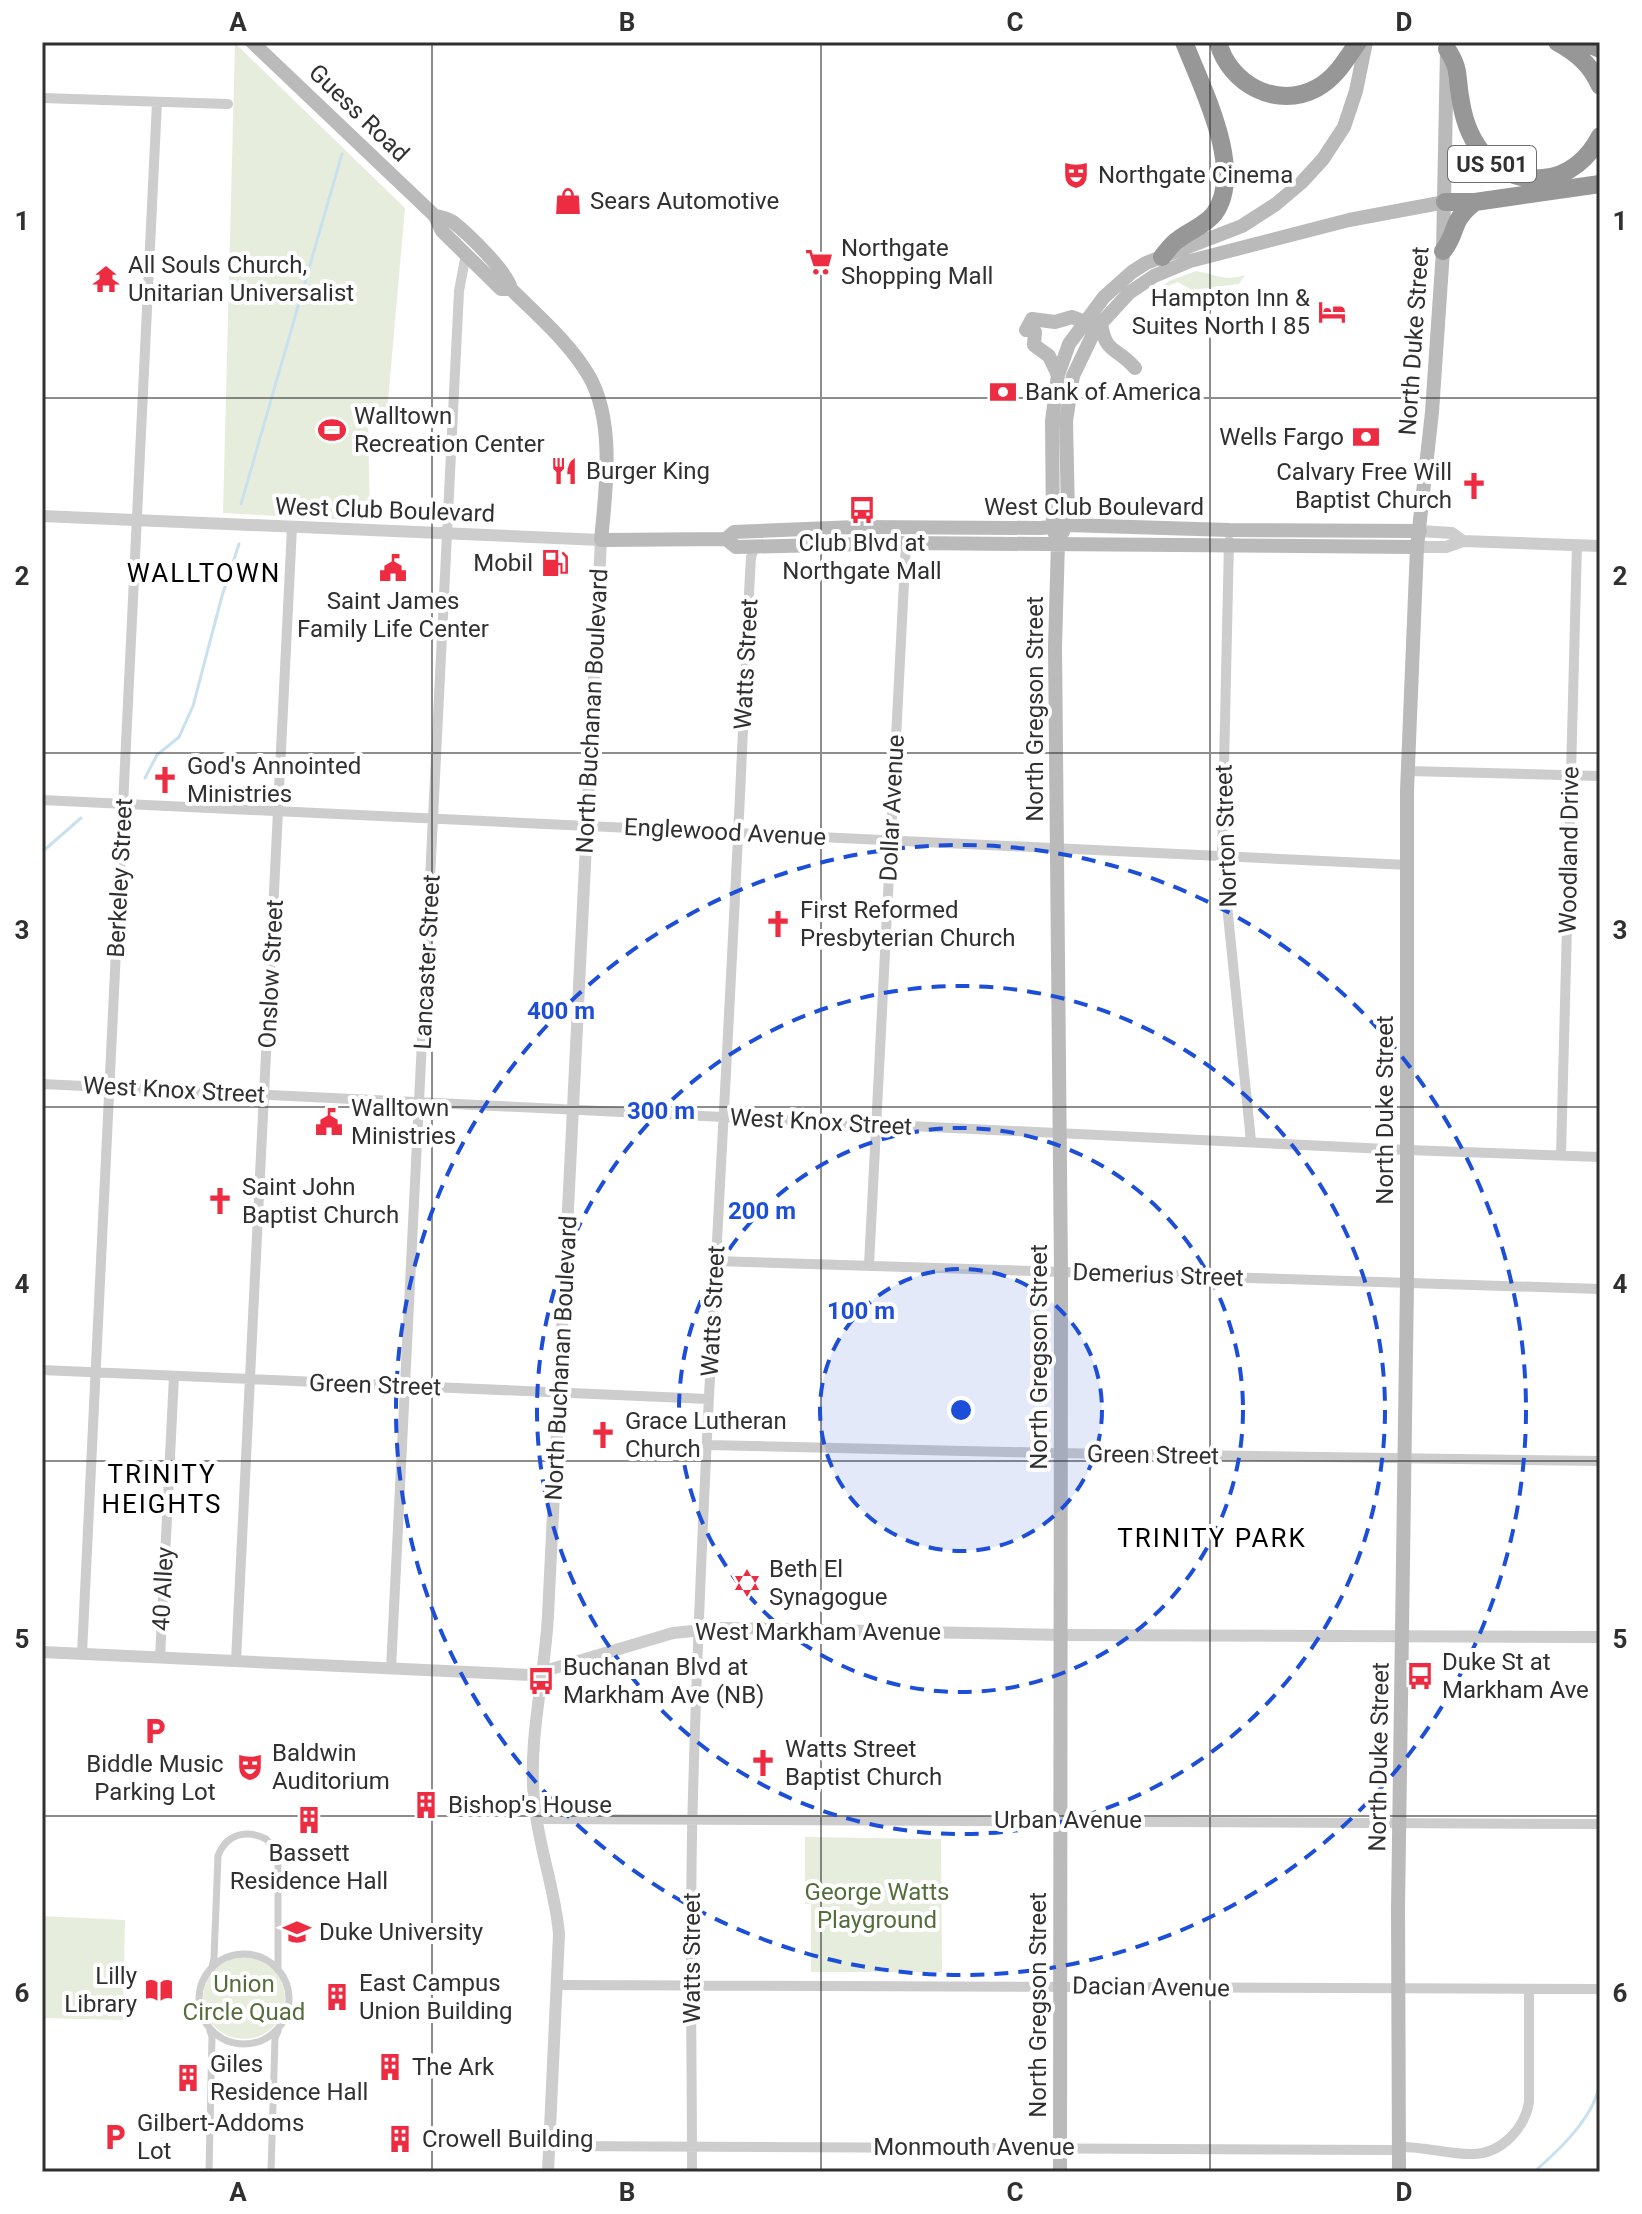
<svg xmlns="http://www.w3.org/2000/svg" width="1642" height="2214" viewBox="0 0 1642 2214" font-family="Roboto,sans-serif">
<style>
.green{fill:#e7eddd}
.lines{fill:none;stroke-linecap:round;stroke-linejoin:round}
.stream{stroke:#c9e1ee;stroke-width:3}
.pedestrian{stroke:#cdcdcd;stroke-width:7}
.minor{stroke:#cdcdcd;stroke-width:10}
.tertiary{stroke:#cdcdcd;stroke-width:12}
.secondary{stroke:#bababa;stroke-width:14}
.motorway{stroke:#979797;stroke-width:18}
.grid{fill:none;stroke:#303030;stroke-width:2;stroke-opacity:0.55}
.ring{fill:none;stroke:#1d4ed8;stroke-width:4;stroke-dasharray:14 10}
.labels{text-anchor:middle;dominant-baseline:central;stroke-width:8;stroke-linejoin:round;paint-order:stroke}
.shield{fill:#fff;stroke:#6e6e6e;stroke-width:2}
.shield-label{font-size:22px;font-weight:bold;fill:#303030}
.street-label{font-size:24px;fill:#303030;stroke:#fff}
.poi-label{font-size:24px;fill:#303030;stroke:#fff;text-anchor:start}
.park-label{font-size:24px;fill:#546e3b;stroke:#fff}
.neighbourhood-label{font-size:26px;letter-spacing:2px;fill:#000;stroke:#fff}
.centre{fill:#1d4ed8;stroke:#fff;stroke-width:4}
.ring-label{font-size:24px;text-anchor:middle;font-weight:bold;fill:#1d4ed8;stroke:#fff;stroke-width:8;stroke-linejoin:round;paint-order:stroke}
.neatline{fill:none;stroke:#303030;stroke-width:3}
.grid-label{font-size:26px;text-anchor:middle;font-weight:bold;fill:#303030}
</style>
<rect width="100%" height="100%" fill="#fff"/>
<path class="green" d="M235 43 405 208 387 413 368 416 370 521 223 513Z
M1196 271C1217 274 1221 282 1245 275L1239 284 1192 290 1178 282 1154 292 1169 281Z
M805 1837 941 1839 942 1972H811V1904H805Z
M42 1916 125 1920 123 2020 42 2018Z
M203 1998a41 41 0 1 1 82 0a41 41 0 1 1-82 0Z"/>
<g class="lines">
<path class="stream" d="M241 504 342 154
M145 778 157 755 179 737 193 706 222 596 239 544
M42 852 81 818
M1534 2172C1559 2150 1596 2116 1600 2081"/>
<path class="pedestrian" d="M199 1999a45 45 0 1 1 90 0a45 45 0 1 1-90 0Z
M212 1968 214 1958 218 1856C226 1834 246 1829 266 1839L274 1848 278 1866V1970
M209 2172 212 2037 210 2031
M271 2172 275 2038 278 2031"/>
<path class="minor" d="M42 98 228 104
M1229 541 1222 856 1251 1141
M1408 771 1600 776
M42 800 1408 865
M42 1084 1407 1150 1600 1157
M1561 1155 1577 545
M715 1261 1600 1289
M869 1265 906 543
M42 1370 708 1399
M707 1445 1054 1453 1600 1461
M82 1654 157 102
M160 1658 174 1376
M236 1661 292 527
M391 1669 459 291 466 254
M536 1819 1600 1824
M558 1985 1600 1989
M549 2146 1399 2150
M1399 2147C1424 2146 1449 2155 1474 2154 1502 2153 1525 2128 1529 2102V1990
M692 2172C692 2047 689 1921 693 1795 704 1400 733 1006 748 611L751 557 755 547"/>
<path class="tertiary" d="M42 516 601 540 548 1615C545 1677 528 1738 534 1800 538 1846 555 1888 559 1934L548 2172
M1420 531 1452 533 1463 541
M1417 547H1446L1463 541 1600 546
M42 1652 531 1675 673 1633 723 1628 1061 1635 1600 1637"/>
<path class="secondary" d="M252 42 435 216 442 231 501 289H511
M435 216C441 217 448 219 453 222 467 233 508 272 511 289 538 316 570 343 589 376 615 421 606 490 601 540L726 539 736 547 906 543 1417 547
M1101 323C1105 354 1117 347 1135 368
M1026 330 1032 319 1055 322 1072 317 1085 322
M1035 332 1034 345 1049 356 1058 375
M1063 532 1068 514 1066 421 1073 376 1095 330 1129 293 1154 276 1190 261 1349 220 1445 202
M726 539 734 532 856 527 1041 528 1067 525 1229 530 1420 531
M1060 2172 1061 1272 1055 646 1058 543 1053 528 1052 421 1058 375 1069 344 1104 297 1132 272 1146 263 1242 226 1276 204 1302 182 1323 159 1344 127 1356 91 1366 42
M1399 2172 1398 1908 1407 1283V791L1417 547 1432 412 1443 251 1447 49"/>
<path class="motorway" d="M1218 42C1229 84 1277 110 1317 88 1336 78 1346 59 1358 42
M1557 42C1577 53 1591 65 1600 86
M1583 42 1600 49
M1447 49C1461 70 1456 77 1461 102 1468 145 1495 182 1543 178 1569 176 1589 158 1600 136
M1445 202H1475L1600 184
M1443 251C1459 231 1449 222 1475 202
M1162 257C1167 251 1172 243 1179 239 1191 230 1204 226 1214 214 1246 171 1201 86 1184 42"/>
</g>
<path class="grid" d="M432 42V2172M821 42V2172M1210 42V2172M42 398H1600M42 753H1600M42 1107H1600M42 1461H1600M42 1816H1600"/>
<circle cx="961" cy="1410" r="141" fill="#1d4ed8" fill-opacity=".12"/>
<g class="ring">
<circle cx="961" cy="1410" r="141"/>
<circle cx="961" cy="1410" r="282"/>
<circle cx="961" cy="1410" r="424"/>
<circle cx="961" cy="1410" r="565"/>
</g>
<defs>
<g id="theatre-bare" transform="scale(2.16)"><path d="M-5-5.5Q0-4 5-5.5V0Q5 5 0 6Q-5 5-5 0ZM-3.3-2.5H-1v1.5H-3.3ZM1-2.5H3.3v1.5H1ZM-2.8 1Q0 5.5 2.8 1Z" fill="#ed2c41" stroke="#fff" stroke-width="2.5" paint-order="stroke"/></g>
<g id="shop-bare" transform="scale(2.16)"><path d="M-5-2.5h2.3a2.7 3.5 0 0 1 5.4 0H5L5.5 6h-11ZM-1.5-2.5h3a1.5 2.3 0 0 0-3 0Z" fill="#ed2c41" stroke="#fff" stroke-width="2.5" paint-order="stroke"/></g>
<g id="supermarket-bare" transform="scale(2.16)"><path d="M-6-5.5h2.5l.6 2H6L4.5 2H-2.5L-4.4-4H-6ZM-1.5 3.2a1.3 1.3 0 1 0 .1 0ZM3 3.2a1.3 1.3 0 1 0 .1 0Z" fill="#ed2c41" stroke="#fff" stroke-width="2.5" paint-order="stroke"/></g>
<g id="temple-bare" transform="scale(2.16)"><path d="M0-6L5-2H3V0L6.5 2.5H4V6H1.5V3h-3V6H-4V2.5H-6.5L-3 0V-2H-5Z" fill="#ed2c41" stroke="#fff" stroke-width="2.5" paint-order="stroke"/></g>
<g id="hotel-bare" transform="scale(2.16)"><path d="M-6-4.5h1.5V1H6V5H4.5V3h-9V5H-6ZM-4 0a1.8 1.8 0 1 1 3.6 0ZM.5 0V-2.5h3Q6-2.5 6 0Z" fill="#ed2c41" stroke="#fff" stroke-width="2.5" paint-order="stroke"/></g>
<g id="bank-bare" transform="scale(2.16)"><path d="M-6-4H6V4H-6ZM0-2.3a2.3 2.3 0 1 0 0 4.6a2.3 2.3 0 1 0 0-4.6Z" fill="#ed2c41" stroke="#fff" stroke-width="2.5" paint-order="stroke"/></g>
<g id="stadium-bare" transform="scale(2.16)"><path d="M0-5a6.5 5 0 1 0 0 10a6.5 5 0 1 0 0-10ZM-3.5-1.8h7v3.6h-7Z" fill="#ed2c41" stroke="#fff" stroke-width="2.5" paint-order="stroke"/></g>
<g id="restaurant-bare" transform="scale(2.16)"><path d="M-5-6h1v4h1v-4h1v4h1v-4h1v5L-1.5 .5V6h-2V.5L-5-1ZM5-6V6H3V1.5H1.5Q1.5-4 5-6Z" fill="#ed2c41" stroke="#fff" stroke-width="2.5" paint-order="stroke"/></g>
<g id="church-bare" transform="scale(2.16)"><path d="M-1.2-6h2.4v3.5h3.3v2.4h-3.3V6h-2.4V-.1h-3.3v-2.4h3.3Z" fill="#ed2c41" stroke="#fff" stroke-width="2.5" paint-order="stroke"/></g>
<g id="bus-bare" transform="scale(2.16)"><path d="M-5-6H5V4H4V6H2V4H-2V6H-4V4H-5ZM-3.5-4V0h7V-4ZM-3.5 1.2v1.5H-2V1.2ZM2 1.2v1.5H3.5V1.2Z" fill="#ed2c41" stroke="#fff" stroke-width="2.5" paint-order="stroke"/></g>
<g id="fuel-bare" transform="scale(2.16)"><path d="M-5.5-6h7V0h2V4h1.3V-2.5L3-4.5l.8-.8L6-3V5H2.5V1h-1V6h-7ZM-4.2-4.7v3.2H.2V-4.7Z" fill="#ed2c41" stroke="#fff" stroke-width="2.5" paint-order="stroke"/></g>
<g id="civic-bare" transform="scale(2.16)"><path d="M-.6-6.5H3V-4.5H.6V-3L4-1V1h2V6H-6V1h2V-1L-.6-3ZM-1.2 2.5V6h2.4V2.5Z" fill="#ed2c41" stroke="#fff" stroke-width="2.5" paint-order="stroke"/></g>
<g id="synagogue-bare" transform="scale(2.16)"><path d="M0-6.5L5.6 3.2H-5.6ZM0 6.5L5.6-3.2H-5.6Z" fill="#ed2c41" stroke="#fff" stroke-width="2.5" paint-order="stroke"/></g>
<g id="parking-bare" transform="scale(2.16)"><path d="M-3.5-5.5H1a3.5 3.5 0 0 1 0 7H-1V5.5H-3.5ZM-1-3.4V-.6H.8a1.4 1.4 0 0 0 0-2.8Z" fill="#ed2c41" stroke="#fff" stroke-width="2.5" paint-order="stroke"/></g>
<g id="building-bare" transform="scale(2.16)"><path d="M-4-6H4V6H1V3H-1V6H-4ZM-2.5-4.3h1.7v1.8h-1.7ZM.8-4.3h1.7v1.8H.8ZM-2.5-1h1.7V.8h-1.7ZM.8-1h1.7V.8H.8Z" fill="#ed2c41" stroke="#fff" stroke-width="2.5" paint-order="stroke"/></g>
<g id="university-bare" transform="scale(2.16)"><path d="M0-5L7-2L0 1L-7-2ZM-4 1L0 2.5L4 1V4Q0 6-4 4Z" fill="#ed2c41" stroke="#fff" stroke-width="2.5" paint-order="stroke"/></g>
<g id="library-bare" transform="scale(2.16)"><path d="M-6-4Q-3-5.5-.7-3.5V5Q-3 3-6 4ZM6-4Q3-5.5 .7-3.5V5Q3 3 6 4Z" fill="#ed2c41" stroke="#fff" stroke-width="2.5" paint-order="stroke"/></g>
</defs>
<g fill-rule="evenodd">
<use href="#theatre-bare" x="1076" y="175"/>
<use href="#shop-bare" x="568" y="201"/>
<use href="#supermarket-bare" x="819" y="262"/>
<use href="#temple-bare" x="106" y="279"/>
<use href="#hotel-bare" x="1332" y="312"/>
<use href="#bank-bare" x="1003" y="392"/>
<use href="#stadium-bare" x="332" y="430"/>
<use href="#bank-bare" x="1366" y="437"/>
<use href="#restaurant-bare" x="564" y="471"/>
<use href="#church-bare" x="1474" y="486"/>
<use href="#bus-bare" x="862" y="510"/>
<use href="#fuel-bare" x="555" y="563"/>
<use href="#civic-bare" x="393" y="568"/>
<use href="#church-bare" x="165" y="780"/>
<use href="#church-bare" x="778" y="924"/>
<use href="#civic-bare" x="329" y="1122"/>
<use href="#church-bare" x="220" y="1201"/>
<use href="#church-bare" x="603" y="1435"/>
<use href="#synagogue-bare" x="747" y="1583"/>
<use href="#bus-bare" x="1420" y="1676"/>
<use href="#bus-bare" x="541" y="1681"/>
<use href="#parking-bare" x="155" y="1731"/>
<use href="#church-bare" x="763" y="1763"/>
<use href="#theatre-bare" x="250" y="1767"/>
<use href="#building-bare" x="426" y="1805"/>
<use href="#building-bare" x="309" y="1820"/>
<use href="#university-bare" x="297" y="1932"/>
<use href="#library-bare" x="159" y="1990"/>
<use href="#building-bare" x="337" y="1997"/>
<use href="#building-bare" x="390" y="2067"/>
<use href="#building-bare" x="188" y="2078"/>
<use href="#parking-bare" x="115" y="2137"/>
<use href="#building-bare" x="400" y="2139"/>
</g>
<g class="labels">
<rect class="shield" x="1448" y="146" width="88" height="36" rx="6"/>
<g class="shield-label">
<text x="1492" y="164">US 501</text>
</g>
<g class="street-label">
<text transform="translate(359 113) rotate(44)">Guess Road</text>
<text transform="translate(1414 341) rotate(-86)">North Duke Street</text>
<text x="1094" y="507">West Club Boulevard</text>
<text transform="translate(385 510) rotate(2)">West Club Boulevard</text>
<text transform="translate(746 664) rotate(-87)">Watts Street</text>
<text transform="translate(1035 709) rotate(-90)">North Gregson Street</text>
<text transform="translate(592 711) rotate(-87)">North Buchanan Boulevard</text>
<text transform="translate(892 808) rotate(-87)">Dollar Avenue</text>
<text transform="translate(725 832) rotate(3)">Englewood Avenue</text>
<text transform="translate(1226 836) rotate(-92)">Norton Street</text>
<text transform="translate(1569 850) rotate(-89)">Woodland Drive</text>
<text transform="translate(120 878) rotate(-87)">Berkeley Street</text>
<text transform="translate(427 962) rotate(-87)">Lancaster Street</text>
<text transform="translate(271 974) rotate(-87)">Onslow Street</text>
<text transform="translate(174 1090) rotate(3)">West Knox Street</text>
<text transform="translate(1385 1110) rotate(-90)">North Duke Street</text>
<text transform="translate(821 1122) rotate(3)">West Knox Street</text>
<text transform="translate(1158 1275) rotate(2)">Demerius Street</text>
<text transform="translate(713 1311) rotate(-87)">Watts Street</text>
<text transform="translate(1039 1357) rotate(-90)">North Gregson Street</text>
<text transform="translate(561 1358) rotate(-87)">North Buchanan Boulevard</text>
<text transform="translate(375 1385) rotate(2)">Green Street</text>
<text transform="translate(1153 1455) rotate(1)">Green Street</text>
<text transform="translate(163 1589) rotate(-87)">40 Alley</text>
<text x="818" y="1632">West Markham Avenue</text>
<text transform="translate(1379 1757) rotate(-89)">North Duke Street</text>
<text x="1068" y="1820">Urban Avenue</text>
<text transform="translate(692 1958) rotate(-90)">Watts Street</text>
<text transform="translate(1151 1987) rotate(1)">Dacian Avenue</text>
<text transform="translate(1038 2005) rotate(-90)">North Gregson Street</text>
<text x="974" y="2147">Monmouth Avenue</text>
</g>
<g class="poi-label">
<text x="1098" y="175">Northgate Cinema</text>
<text x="590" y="201">Sears Automotive</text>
<text x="841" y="248">Northgate<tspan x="841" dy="28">Shopping Mall</tspan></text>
<text x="128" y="265">All Souls Church,<tspan x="128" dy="28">Unitarian Universalist</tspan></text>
<text x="1310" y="298" text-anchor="end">Hampton Inn &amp;<tspan x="1310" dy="28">Suites North I 85</tspan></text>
<text x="1025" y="392">Bank of America</text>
<text x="354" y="416">Walltown<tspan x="354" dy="28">Recreation Center</tspan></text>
<text x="1344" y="437" text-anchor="end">Wells Fargo</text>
<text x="586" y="471">Burger King</text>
<text x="1452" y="472" text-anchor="end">Calvary Free Will<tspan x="1452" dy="28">Baptist Church</tspan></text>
<text x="862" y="543" text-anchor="middle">Club Blvd at<tspan x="862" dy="28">Northgate Mall</tspan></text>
<text x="533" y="563" text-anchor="end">Mobil</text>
<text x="393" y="601" text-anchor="middle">Saint James<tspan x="393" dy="28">Family Life Center</tspan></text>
<text x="187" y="766">God's Annointed<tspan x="187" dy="28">Ministries</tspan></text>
<text x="800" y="910">First Reformed<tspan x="800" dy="28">Presbyterian Church</tspan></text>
<text x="351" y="1108">Walltown<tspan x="351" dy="28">Ministries</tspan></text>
<text x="242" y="1187">Saint John<tspan x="242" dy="28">Baptist Church</tspan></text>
<text x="625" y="1421">Grace Lutheran<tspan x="625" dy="28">Church</tspan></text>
<text x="769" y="1569">Beth El<tspan x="769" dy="28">Synagogue</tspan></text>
<text x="1442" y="1662">Duke St at<tspan x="1442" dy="28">Markham Ave</tspan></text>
<text x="563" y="1667">Buchanan Blvd at<tspan x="563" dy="28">Markham Ave (NB)</tspan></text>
<text x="785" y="1749">Watts Street<tspan x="785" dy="28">Baptist Church</tspan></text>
<text x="272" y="1753">Baldwin<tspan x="272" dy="28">Auditorium</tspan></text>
<text x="155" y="1764" text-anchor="middle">Biddle Music<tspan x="155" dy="28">Parking Lot</tspan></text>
<text x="448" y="1805">Bishop's House</text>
<text x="309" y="1853" text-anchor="middle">Bassett<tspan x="309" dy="28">Residence Hall</tspan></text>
<text x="319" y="1932">Duke University</text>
<text x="137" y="1976" text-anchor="end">Lilly<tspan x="137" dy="28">Library</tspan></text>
<text x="359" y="1983">East Campus<tspan x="359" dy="28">Union Building</tspan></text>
<text x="210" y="2064">Giles<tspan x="210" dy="28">Residence Hall</tspan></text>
<text x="412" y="2067">The Ark</text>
<text x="137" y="2123">Gilbert-Addoms<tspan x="137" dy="28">Lot</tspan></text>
<text x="422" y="2139">Crowell Building</text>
</g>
<g class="park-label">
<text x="877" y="1892">George Watts<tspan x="877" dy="28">Playground</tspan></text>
<text x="244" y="1984">Union<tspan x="244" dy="28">Circle Quad</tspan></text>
</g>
<g class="neighbourhood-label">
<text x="204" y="573">WALLTOWN</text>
<text x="162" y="1474">TRINITY<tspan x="162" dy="30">HEIGHTS</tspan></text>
<text x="1212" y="1538">TRINITY PARK</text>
</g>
</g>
<circle cx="961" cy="1410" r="12" class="centre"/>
<g class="ring-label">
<text x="561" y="1019">400 m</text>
<text x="661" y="1119">300 m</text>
<text x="762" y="1219">200 m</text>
<text x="861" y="1319">100 m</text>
</g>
<rect width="1642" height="2214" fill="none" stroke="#ffffff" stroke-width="88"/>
<rect x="44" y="44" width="1554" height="2126" class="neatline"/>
<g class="grid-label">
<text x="238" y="31">A</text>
<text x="627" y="31">B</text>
<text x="1015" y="31">C</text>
<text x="1404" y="31">D</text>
<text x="22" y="230">1</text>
<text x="1620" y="230">1</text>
<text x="22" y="585">2</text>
<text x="1620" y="585">2</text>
<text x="22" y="939">3</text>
<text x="1620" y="939">3</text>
<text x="22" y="1293">4</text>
<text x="1620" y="1293">4</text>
<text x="22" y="1648">5</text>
<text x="1620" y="1648">5</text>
<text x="22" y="2002">6</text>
<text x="1620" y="2002">6</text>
<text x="238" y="2201">A</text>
<text x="627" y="2201">B</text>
<text x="1015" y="2201">C</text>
<text x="1404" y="2201">D</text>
</g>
</svg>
